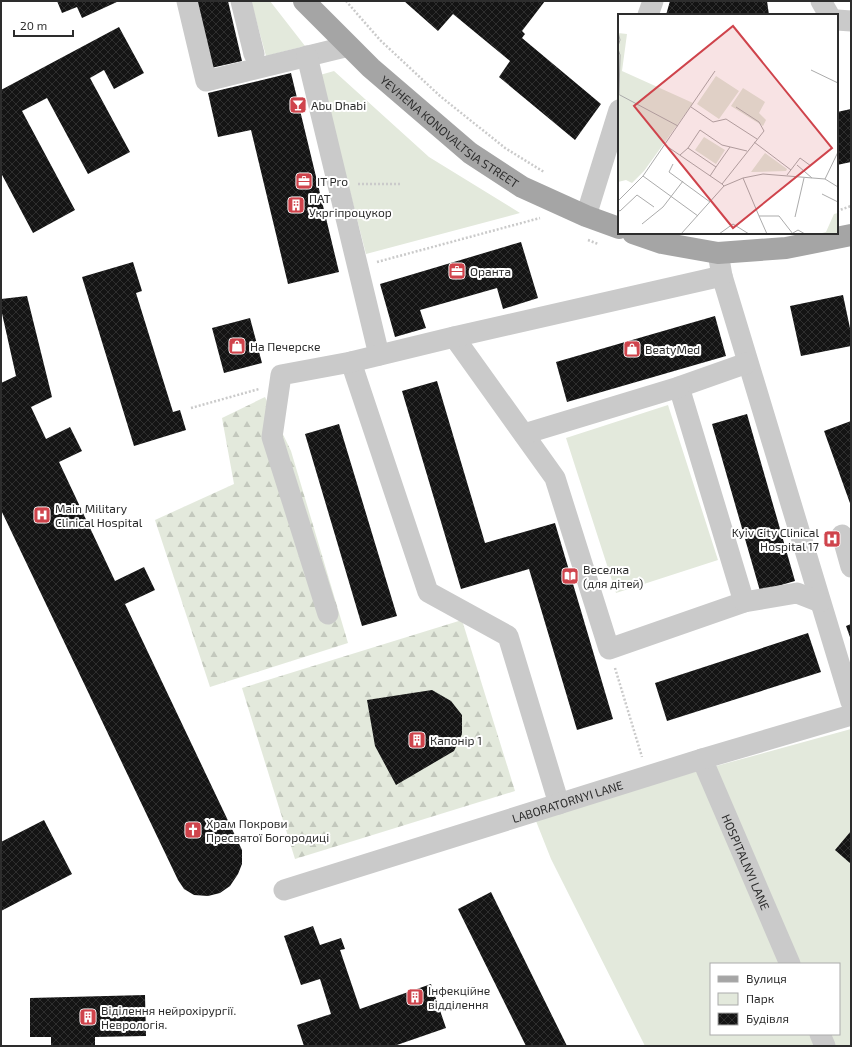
<svg xmlns="http://www.w3.org/2000/svg" width="852" height="1047" viewBox="0 0 852 1047" font-family="'Exo 2',sans-serif">
<style>
.green{fill:#e3e9dc;fill-rule:evenodd}
.forest{fill:url(#forest-firs)}
.building{fill:url(#building-cross-hatch)}
.lines{fill:none;stroke-linecap:round;stroke-linejoin:round}
.path{stroke:#cacaca;stroke-width:2.5;stroke-dasharray:2 2;stroke-linecap:butt}
.minor{stroke:#cacaca;stroke-width:21}
.major{stroke:#a5a5a5;stroke-width:22}
.labels{text-anchor:middle;dominant-baseline:central;stroke-width:4;stroke-linejoin:round;paint-order:stroke}
.poi-label{font-size:12px;fill:#2d2d2d;stroke:#fff;text-anchor:start}
.street-label{font-size:12px;fill:#2d2d2d;stroke:#fff}
.inset-road{fill:none;stroke:#ababab;stroke-width:1}
.view{fill:#cf444c;fill-opacity:0.15;stroke:#cf444c;stroke-width:2}
.inset-edge{fill:none;stroke:#2d2d2d;stroke-width:2}
</style>
<defs>
<pattern id="forest-firs" width="22" height="20" patternUnits="userSpaceOnUse"><rect width="22" height="20" fill="#e3e9dc"/><path d="M5 1l3.5 6h-7zM16 11l3.5 6h-7z" fill="#c3c8bd"/></pattern>
<pattern id="building-cross-hatch" width="8" height="8" patternUnits="userSpaceOnUse"><rect width="8" height="8" fill="#141414"/><path d="M0 0l8 8M0 8l8-8" fill="none" stroke="#2e2e2e"/></pattern>
</defs>
<rect width="100%" height="100%" fill="#fff"/>
<path class="green" d="M251 1H270L305 46 266 56Z
M334 71 429 157 520 213 366 254 320 75Z
M668 405 718 560 616 593 566 438Z
M851 729V1046H645L551 859 534 816ZM711 964H839V1034H711Z"/>
<path class="forest" d="M265 397 291 451 348 643 210 687 155 520 234 484 222 418Z
M462 620 515 791 295 859 242 688Z"/>
<path class="building" d="M57 1H119L82 18 77 7 62 13Z
M195 1H228L242 61 211 68Z
M404 1H545L522 31 525 34 522 38 601 104 575 140 499 77 510 61 453 14 438 31Z
M670 1H767L769 15H666Z
M119 27 144 73 114 89 104 70 90 78 130 152 88 174 47 98 22 111 75 210 33 233 1 173V90Z
M291 73 339 272 288 284 251 130 218 137 208 93Z
M851 109V162L837 165V112Z
M521 242 538 298 503 309 497 288 420 310 426 328 395 337 380 284Z
M133 262 142 291 136 293 173 412 180 410 186 430 134 446 82 277Z
M843 295 851 333V346L801 356 790 306Z
M27 296 52 397 31 407 46 439 70 427 82 451 59 462 115 581 144 567 155 590 125 604 242 850V864L238 874 230 886 220 893 208 896 194 895 184 889 178 880 1 510V383L16 376 1 309V299Z
M715 316 726 356 567 402 556 362Z
M250 318 262 363 224 373 212 328Z
M437 381 485 543 555 523 613 719 577 730 529 569 461 589 402 391Z
M747 414 795 581 760 591 712 424Z
M851 421V506L824 431Z
M339 424 397 616 362 626 305 434Z
M851 624V640L846 626Z
M808 633 821 672 667 721 655 683Z
M432 690 451 701 462 715V734L454 751 396 785 375 746 367 700Z
M44 820 72 874 1 911V842Z
M851 831V864L835 850Z
M491 892 567 1046H526L458 909Z
M313 926 320 945 341 938 345 949 340 950 360 1009 431 984 446 1028 394 1046H304L297 1025 331 1014 320 979 301 985 284 936Z
M145 995 146 1036 95 1037V1046H51V1037H30V998Z"/>
<g class="lines">
<path class="path" d="M346 1 380 40 440 96 505 148 544 172
M358 184H400
M837 211 851 206
M588 240 598 244
M377 262 540 218
M191 408 259 389
M615 668 642 757"/>
<g class="minor">
<path d="M187 1 206 81 349 46"/>
<path d="M241 1 254 54"/>
<path d="M821 1 829 15"/>
<path d="M648 15 653 1"/>
<path d="M837 20 851 21"/>
<path d="M307 56 379 355"/>
<path d="M586 216 619 110"/>
<path d="M722 276 851 702"/>
<path d="M454 337 555 478 609 649 744 602"/>
<path d="M351 362 428 592 508 636 559 804"/>
<path d="M747 363 679 387 744 602 797 593 820 602"/>
<path d="M524 434 679 387"/>
<path d="M842 535 851 567"/>
<path d="M328 614 272 437 281 375 351 362 454 337 722 276 718 253"/>
<path id="s1" d="M702 759 790 964"/>
<path id="s2" d="M284 890 702 759 851 715"/>
<path d="M820 1034 825 1046"/>
</g>
<g class="major">
<path id="s3" d="M304 1 371 68 470 153 522 187 586 216 619 228"/>
<path d="M633 233 662 243 718 253 786 248 851 235"/>
</g>
</g>
<defs>
<g id="bar-square" transform="scale(0.9)"><rect x="-9" y="-9" width="18" height="18" rx="4" fill="#cf444c" stroke="#fff"/><path d="M-6-5H6L.8 .8V4.5H3.5V6h-7V4.5H-.8V.8Z" fill="#fff"/></g>
<g id="office-square" transform="scale(0.9)"><rect x="-9" y="-9" width="18" height="18" rx="4" fill="#cf444c" stroke="#fff"/><path d="M-6-3h4V-5.5h4V-3h4V5H-6ZM-1-4.5V-3h2v-1.5ZM-6 0V1H6V0Z" fill="#fff"/></g>
<g id="building-square" transform="scale(0.9)"><rect x="-9" y="-9" width="18" height="18" rx="4" fill="#cf444c" stroke="#fff"/><path d="M-4-6H4V6H1V3H-1V6H-4ZM-2.5-4.3h1.7v1.8h-1.7ZM.8-4.3h1.7v1.8H.8ZM-2.5-1h1.7V.8h-1.7ZM.8-1h1.7V.8H.8Z" fill="#fff"/></g>
<g id="shop-square" transform="scale(0.9)"><rect x="-9" y="-9" width="18" height="18" rx="4" fill="#cf444c" stroke="#fff"/><path d="M-5-2.5h2.3a2.7 3.5 0 0 1 5.4 0H5L5.5 6h-11ZM-1.5-2.5h3a1.5 2.3 0 0 0-3 0Z" fill="#fff"/></g>
<g id="hospital-square" transform="scale(0.9)"><rect x="-9" y="-9" width="18" height="18" rx="4" fill="#cf444c" stroke="#fff"/><path d="M-5-5h3v3.5h4V-5h3V5h-3V1.5h-4V5h-3Z" fill="#fff"/></g>
<g id="library-square" transform="scale(0.9)"><rect x="-9" y="-9" width="18" height="18" rx="4" fill="#cf444c" stroke="#fff"/><path d="M-6-4Q-3-5.5-.7-3.5V5Q-3 3-6 4ZM6-4Q3-5.5 .7-3.5V5Q3 3 6 4Z" fill="#fff"/></g>
<g id="church-square" transform="scale(0.9)"><rect x="-9" y="-9" width="18" height="18" rx="4" fill="#cf444c" stroke="#fff"/><path d="M-1.2-6h2.4v3.5h3.3v2.4h-3.3V6h-2.4V-.1h-3.3v-2.4h3.3Z" fill="#fff"/></g>
</defs>
<g fill-rule="evenodd">
<use href="#bar-square" x="298" y="105"/>
<use href="#office-square" x="304" y="181"/>
<use href="#building-square" x="296" y="205"/>
<use href="#office-square" x="457" y="271"/>
<use href="#shop-square" x="237" y="346"/>
<use href="#shop-square" x="632" y="349"/>
<use href="#hospital-square" x="42" y="515"/>
<use href="#hospital-square" x="832" y="539"/>
<use href="#library-square" x="570" y="576"/>
<use href="#building-square" x="417" y="740"/>
<use href="#church-square" x="193" y="830"/>
<use href="#building-square" x="415" y="997"/>
<use href="#building-square" x="88" y="1017"/>
</g>
<g class="labels">
<g class="poi-label">
<text x="311" y="105">Abu Dhabi</text>
<text x="317" y="181">IT Pro</text>
<text x="309" y="198">ПАТ<tspan x="309" dy="14">Укргіпроцукор</tspan></text>
<text x="470" y="271">Оранта</text>
<text x="250" y="346">На Печерске</text>
<text x="645" y="349">BeatyMed</text>
<text x="55" y="508">Main Military<tspan x="55" dy="14">Clinical Hospital</tspan></text>
<text x="819" y="532" text-anchor="end">Kyiv City Clinical<tspan x="819" dy="14">Hospital 17</tspan></text>
<text x="583" y="569">Веселка<tspan x="583" dy="14">(для дітей)</tspan></text>
<text x="430" y="740">Капонір 1</text>
<text x="206" y="823">Храм Покрови<tspan x="206" dy="14">Пресвятої Богородиці</tspan></text>
<text x="428" y="990">Інфекційне<tspan x="428" dy="14">відділення</tspan></text>
<text x="101" y="1010">Віділення нейрохірургії.<tspan x="101" dy="14">Неврологія.</tspan></text>
</g>
<g class="street-label">
<text stroke="none"><textPath href="#s3" startOffset="196">YEVHENA KONOVALTSIA STREET</textPath></text>
<text stroke="none"><textPath href="#s2" startOffset="297">LABORATORNYI LANE</textPath></text>
<text stroke="none"><textPath href="#s1" startOffset="112">HOSPITALNYI LANE</textPath></text>
</g>
</g>
<g transform="translate(618 14)">
<rect width="220" height="220" fill="#fff"/>
<path d="M0 19 9 20 4 57 75 89 26 157 14 169 8 166 0 168ZM86 123 107 136 98 150 77 136ZM147 139 169 155 168 157 133 158ZM220 199V220H200L208 218 216 200Z" fill="#e3e9dc"/>
<path d="M98 62 121 77 101 105 79 90ZM125 74 147 88 141 99 148 106 145 112 113 92Z" fill="#e3e9dc"/>
<path class="inset-road" d="M0 18 2 26 0 32M0 35 2 41 1 80M193 56 220 69M0 80 60 112M73 93 95 108 108 105 139 125M136 128 173 156M47 131 104 170M70 134 82 116 104 131 129 137M62 141 70 134 98 153 92 162M55 150 51 158 92 188M179 151 194 164M98 153 112 133M169 161 182 144 193 152M25 162 80 202M125 164 141 202H161L175 220M207 165 220 138M106 172 104 170 146 117 141 108 118 93M204 180 220 188M0 187 25 162 97 57M0 196 2 197 19 181 36 193M141 202 149 220M177 203 186 164M24 210 45 193 65 167M175 219 180 216 187 220M63 220 106 172 125 164 145 160 207 165 220 173M101 220 115 210 131 220"/>
<path class="view" d="M115 12 214 134 115 214 16 92Z"/>
<rect width="220" height="220" class="inset-edge"/>
</g>
<rect width="852" height="1047" fill="none" stroke="#2d2d2d" stroke-width="4"/>
<rect x="710" y="963" width="130" height="72" fill="#ffffff" stroke="#ababab"/>
<rect x="718" y="976" width="20" height="6" fill="#a5a5a5" stroke="#ababab"/>
<text x="746" y="983" font-size="12" fill="#2d2d2d">Вулиця</text>
<rect x="718" y="993" width="20" height="12" fill="#e3e9dc" stroke="#ababab"/>
<text x="746" y="1003" font-size="12" fill="#2d2d2d">Парк</text>
<rect x="718" y="1013" width="20" height="12" fill="url(#building-cross-hatch)" stroke="#ababab"/>
<text x="746" y="1023" font-size="12" fill="#2d2d2d">Будівля</text>
<path d="M14 30v6h59v-6" fill="none" stroke="#2d2d2d" stroke-width="2"/>
<text x="20" y="30" font-size="12" fill="#2d2d2d" stroke="#ffffff" stroke-width="3" paint-order="stroke">20 m</text>
</svg>
